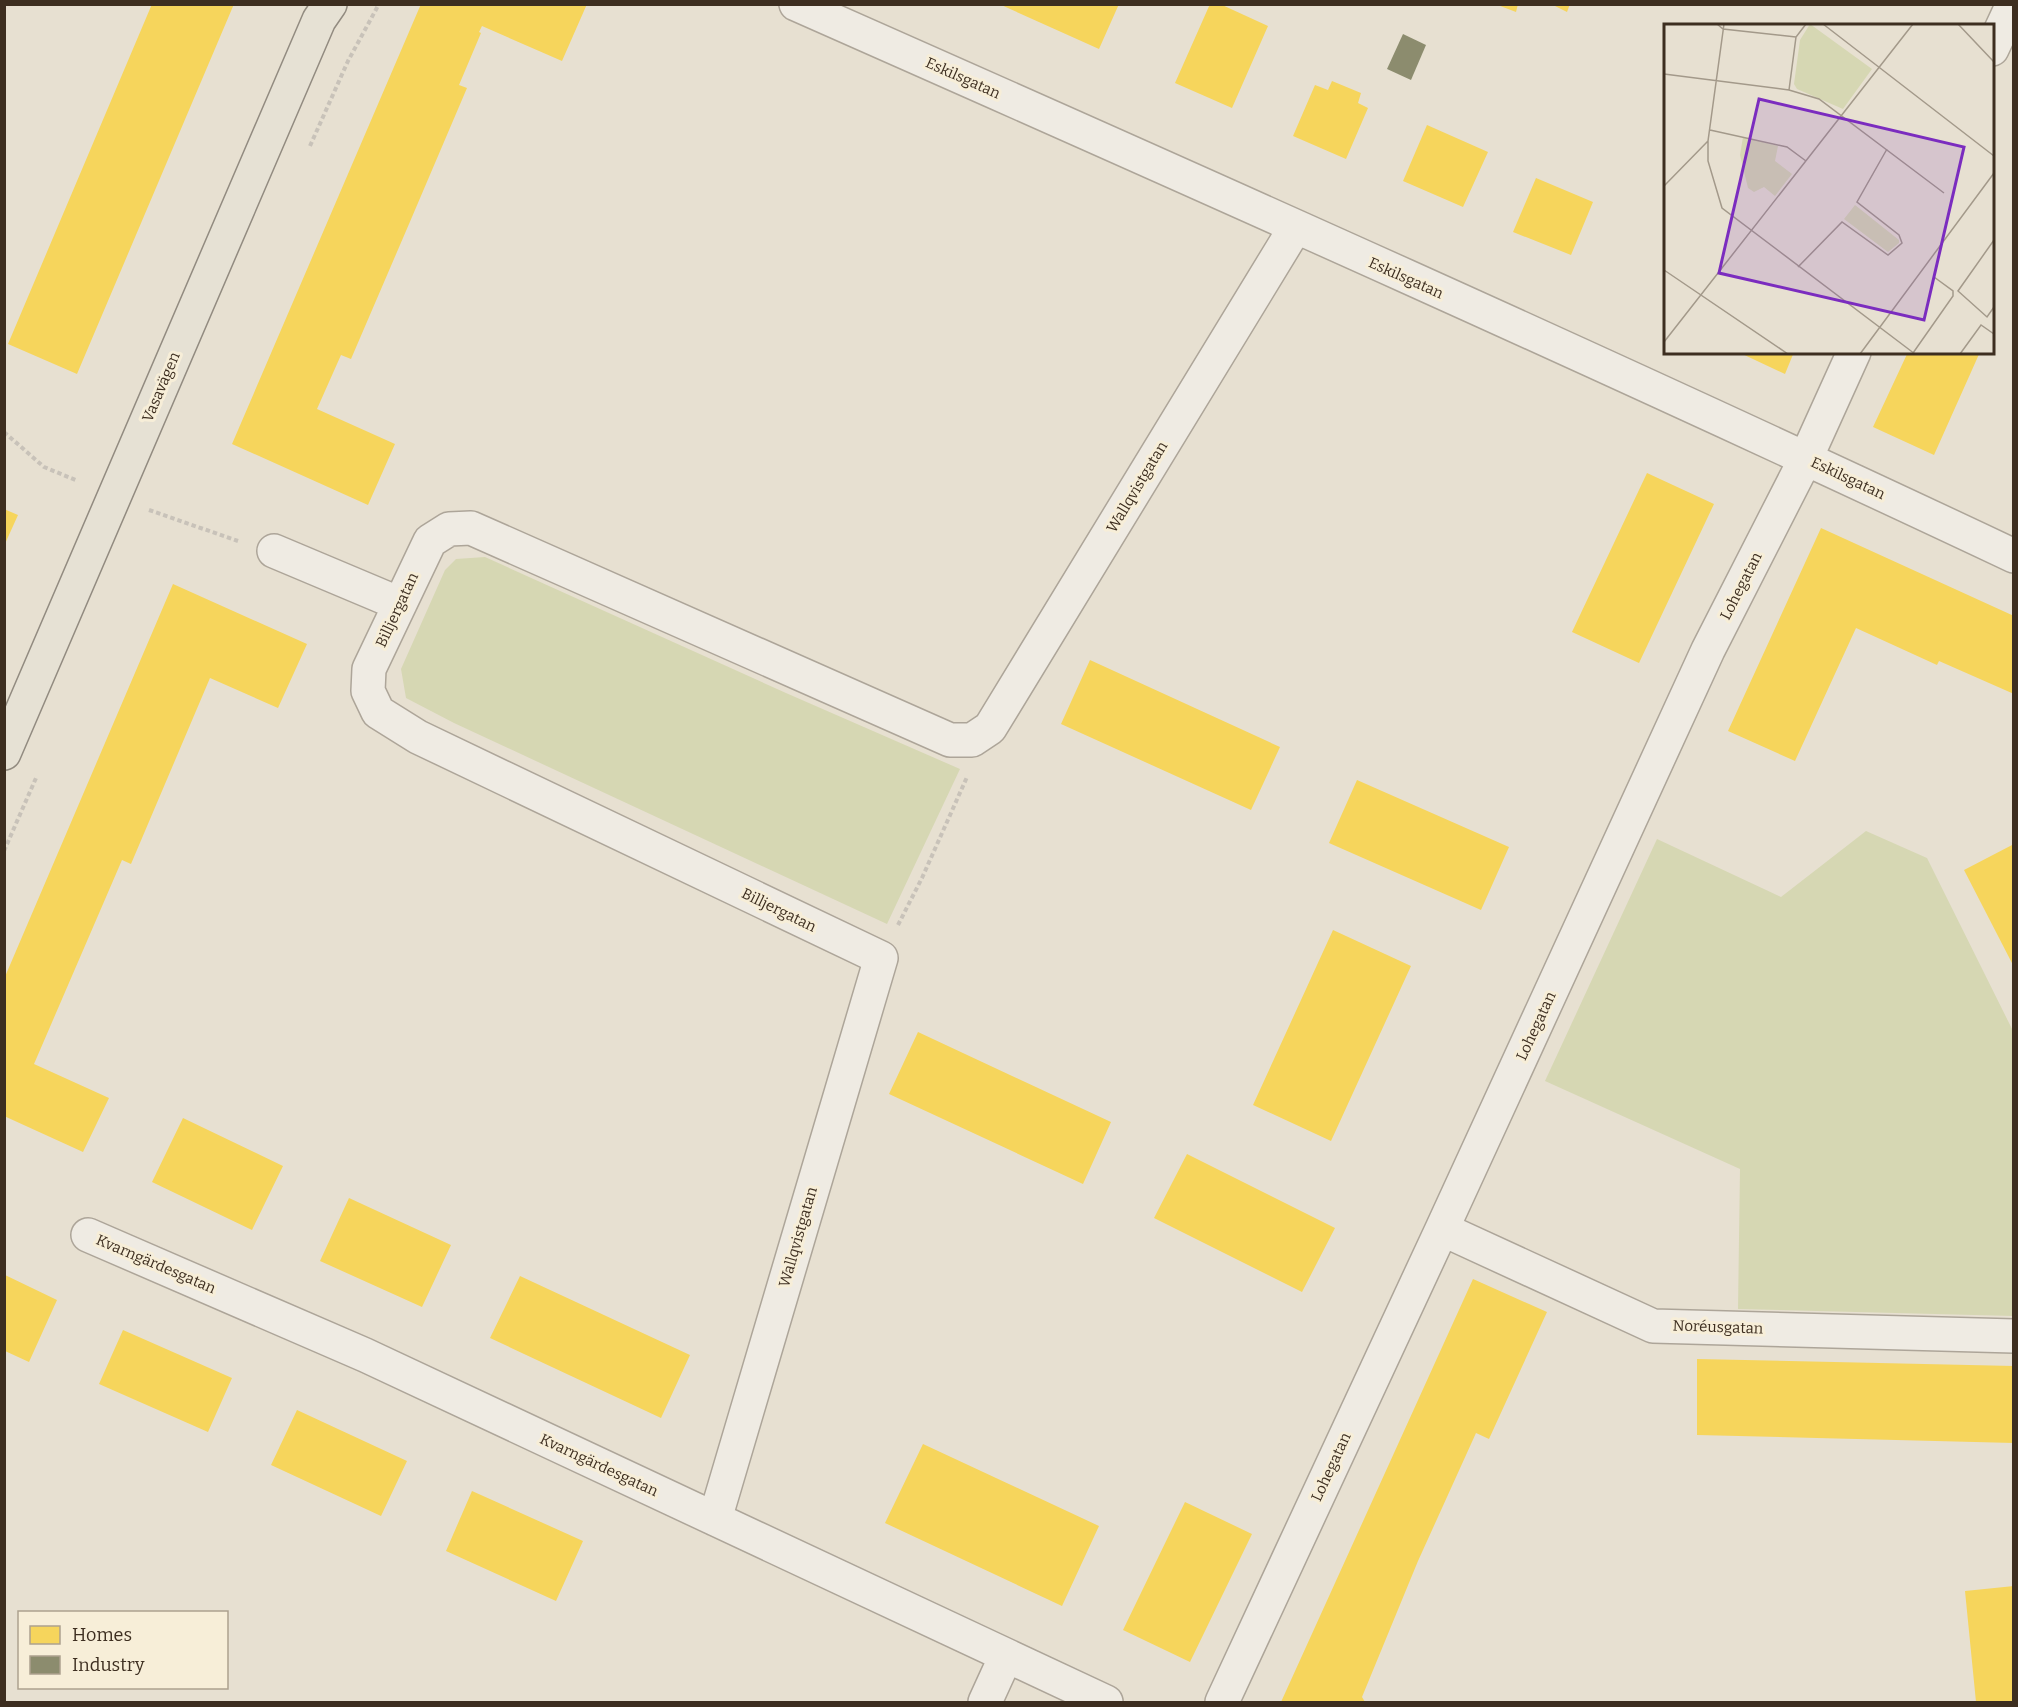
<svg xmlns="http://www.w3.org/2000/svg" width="2018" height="1707" viewBox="0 0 2018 1707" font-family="Bitter,serif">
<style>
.green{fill:#d6d7b3}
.homes{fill:#f6d55c}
.industry{fill:#8c8c6e}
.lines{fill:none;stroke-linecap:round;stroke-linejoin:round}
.minor-casing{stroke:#ada599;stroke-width:36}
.major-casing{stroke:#928b80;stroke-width:36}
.path{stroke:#c8c2b9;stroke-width:4;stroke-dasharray:4.5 3;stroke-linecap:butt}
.minor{stroke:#efebe3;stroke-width:33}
.major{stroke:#e6e1d4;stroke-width:33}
.labels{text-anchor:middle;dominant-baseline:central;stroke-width:6;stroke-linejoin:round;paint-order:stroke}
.street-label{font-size:15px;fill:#3d2e20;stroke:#f7eed8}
.inset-road{fill:none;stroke:#a3998a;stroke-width:1.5}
.view{fill:#7b2cbf;fill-opacity:0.15;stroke:#7b2cbf;stroke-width:3}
.inset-edge{fill:none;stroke:#3d2e20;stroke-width:3}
</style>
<rect width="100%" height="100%" fill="#e7e0d1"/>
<path class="green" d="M485 557 786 693 960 769 887 924 454 723 406 698 401 669 445 570 456 559Z
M1866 831 1927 858 2013 1031V1316L1738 1309 1740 1169 1545 1081 1657 839 1781 897Z"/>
<path class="homes" d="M152 4H234L77 374 8 344Z
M421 4H587L562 61 482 26 479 32 481 33 459 85 467 88 409 224 351 359 341 355 317 409 395 444 368 505 232 444Z
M999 4H1119L1099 49Z
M1210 4H1220L1268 26 1232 108 1175 83Z
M1495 4H1518L1516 12Z
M1551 4H1570L1567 12Z
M1332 81 1361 93 1358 103 1368 108 1346 159 1293 136 1315 85 1328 90Z
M1427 125 1488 152 1463 207 1403 181Z
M1536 178 1593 202 1571 255 1513 232Z
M1738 352H1794L1785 374Z
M1908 352H1980L1934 455 1873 427Z
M1647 473 1714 504 1639 663 1572 632Z
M4 509 18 515 4 546Z
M1821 528 2014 616V694L1939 661 1937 665 1856 628 1795 761 1728 731Z
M173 584 307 644 278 708 210 678 131 864 122 860 34 1064 109 1098 83 1152 4 1116V979Z
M1090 660 1280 747 1251 810 1061 724Z
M1357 780 1509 847 1481 910 1329 843Z
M2014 844V967L1964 870Z
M1333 930 1411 966 1331 1141 1253 1105Z
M918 1032 1111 1122 1083 1184 889 1094Z
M183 1118 283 1166 252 1230 152 1182Z
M1187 1154 1335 1228 1302 1292 1154 1218Z
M349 1198 451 1245 422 1307 320 1261Z
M5 1275 57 1300 29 1362 5 1351Z
M520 1276 690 1355 661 1418 490 1338Z
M1473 1279 1547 1312 1489 1439 1476 1433 1418 1561 1362 1697 1365 1702H1281Z
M123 1330 232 1378 208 1432 99 1384Z
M1697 1359 2014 1366V1443L1697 1435Z
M297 1410 407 1461 381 1516 271 1465Z
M923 1444 1099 1526 1062 1606 885 1523Z
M472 1491 583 1541 556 1601 446 1551Z
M1185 1502 1252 1534 1190 1662 1123 1630Z
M2014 1586V1702H1976L1965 1591Z"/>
<path class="industry" d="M1403 34 1426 45 1411 80 1387 69Z"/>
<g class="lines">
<g class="minor-casing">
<path id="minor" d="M796 4C1203 184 1611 366 2014 556
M1992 49 2013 4
M274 551 400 604
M1442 1229 1653 1326 2014 1336
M88 1235 365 1355 1106 1702
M715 1519 881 958 418 737 378 712 368 691 369 669 430 541 449 529 471 528 950 740H972L990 728 1295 228
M985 1702 1006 1656
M1222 1702 1442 1229 1708 650 1806 458 1854 352"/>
</g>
<g class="major-casing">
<path id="major" d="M4 753 319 20 330 4"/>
</g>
<path class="path" d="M310 146 348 61 379 4
M4 432 44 467 78 481
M149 510 238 541
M4 851 36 778
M898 925 922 878 967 777"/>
<use href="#minor" class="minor"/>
<use href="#major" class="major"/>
</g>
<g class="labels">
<g class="street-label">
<text transform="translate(963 78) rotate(24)">Eskilsgatan</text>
<text transform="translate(1406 278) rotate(24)">Eskilsgatan</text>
<text transform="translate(161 387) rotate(-67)">Vasavägen</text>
<text transform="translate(1848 478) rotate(25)">Eskilsgatan</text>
<text transform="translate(1137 487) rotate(-59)">Wallqvistgatan</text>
<text transform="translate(1741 586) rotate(-63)">Lohegatan</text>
<text transform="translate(397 610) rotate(-65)">Billjergatan</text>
<text transform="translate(779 910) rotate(26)">Billjergatan</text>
<text transform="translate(1536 1026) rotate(-65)">Lohegatan</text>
<text transform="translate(798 1237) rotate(-74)">Wallqvistgatan</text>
<text transform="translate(156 1264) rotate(23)">Kvarngärdesgatan</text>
<text transform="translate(1718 1327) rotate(2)">Noréusgatan</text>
<text transform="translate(599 1465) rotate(25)">Kvarngärdesgatan</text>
<text transform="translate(1331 1467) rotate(-65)">Lohegatan</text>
</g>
</g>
<g transform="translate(1664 24)">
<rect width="330" height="330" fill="#e7e0d1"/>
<path d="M146 0 208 45 179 85 133 65 130 60 136 16ZM79 113 114 122 111 137 128 150 111 172 100 163 90 168 84 164 76 131ZM191 181 235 216V219L224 228 180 195Z" fill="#d6d7b3"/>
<path class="inset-road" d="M53 0 59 5 132 13M60 0 44 117V137L58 184 251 330M159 0 330 132M294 0 330 38M0 50 125 66 155 75 280 169M125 66 132 13 142 0M46 106 123 123 142 137M0 162 44 117M330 216 294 267 323 293 330 283M134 243 178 198 224 231 238 219 235 211 193 178 223 125M0 246 124 330M0 318 249 0M249 329 289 272V267L270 253M196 330 330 149M296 330 317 301 330 310"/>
<path class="view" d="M95 75 300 123 260 296 55 249Z"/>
<rect width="330" height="330" class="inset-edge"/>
</g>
<rect width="2018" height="1707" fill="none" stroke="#3d2e20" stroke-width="12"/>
<rect x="18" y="1611" width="210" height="78" fill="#f7eed8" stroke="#ada18e" stroke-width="1.5"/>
<rect x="30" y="1626" width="30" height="18" fill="#f6d55c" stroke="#ada18e" stroke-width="1.5"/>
<text x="72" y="1641" font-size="18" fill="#3d2e20">Homes</text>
<rect x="30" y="1656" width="30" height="18" fill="#8c8c6e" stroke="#ada18e" stroke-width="1.5"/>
<text x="72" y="1671" font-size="18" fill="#3d2e20">Industry</text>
</svg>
